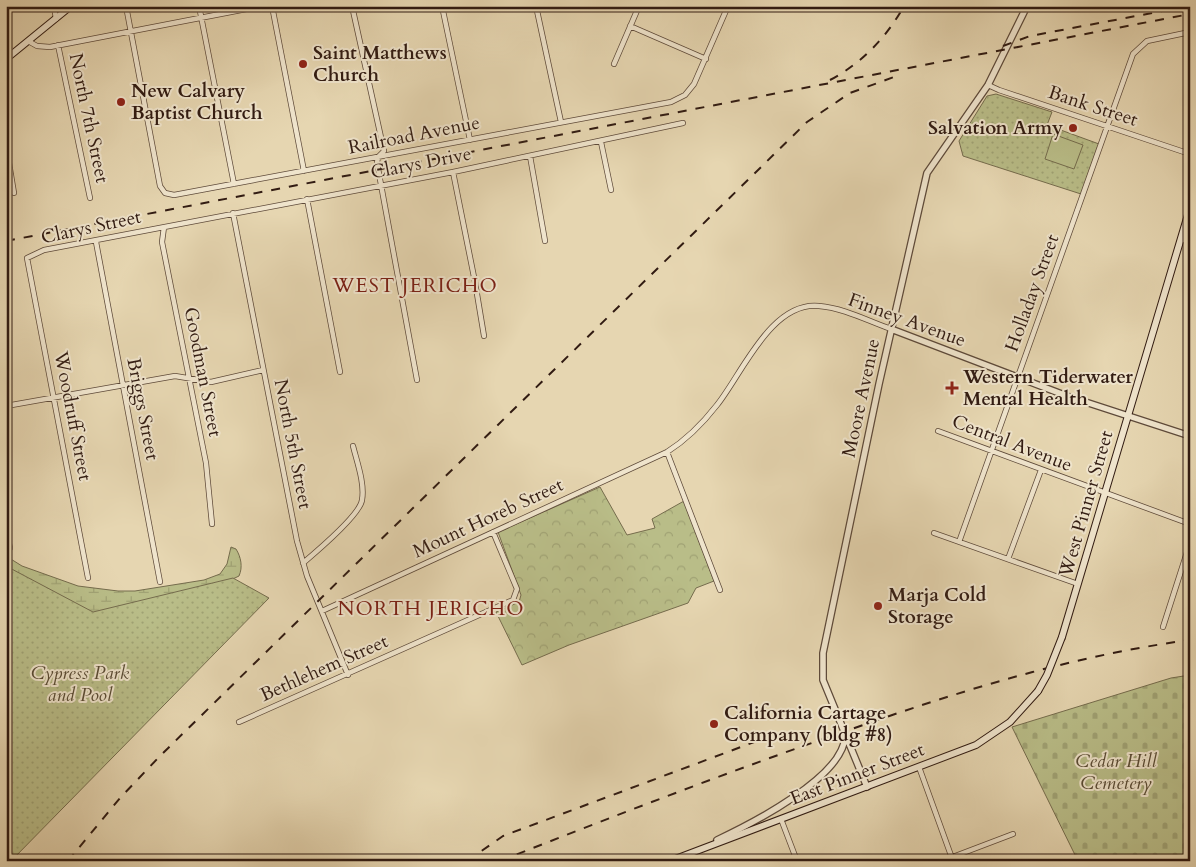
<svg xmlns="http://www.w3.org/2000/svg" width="1196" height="867" viewBox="0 0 1196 867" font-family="Cardo,serif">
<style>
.forest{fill:url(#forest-crowns);stroke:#756c4d}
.wetland{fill:url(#wetland-marsh);stroke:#756c4d}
.cemetery{fill:url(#cemetery-stones);stroke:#756c4d}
.park{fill:url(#park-dots);stroke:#756c4d}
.garden{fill:#b9bd88;stroke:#756c4d}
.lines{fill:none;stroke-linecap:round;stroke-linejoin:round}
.minor-casing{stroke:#5e4a3a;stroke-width:6}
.tertiary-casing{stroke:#5e4a3a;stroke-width:8}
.secondary-casing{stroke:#311b12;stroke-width:8}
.minor{stroke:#efe4cc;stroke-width:4.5}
.tertiary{stroke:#efe4cc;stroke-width:5.5}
.secondary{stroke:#efe4cc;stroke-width:6}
.rail{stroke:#311b12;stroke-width:2;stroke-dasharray:9 9;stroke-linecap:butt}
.secondary-bridge-casing{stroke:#311b12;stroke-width:8;stroke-linecap:butt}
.secondary-bridge{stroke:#efe4cc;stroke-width:6}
.poi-dot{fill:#8f2418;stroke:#efe4cc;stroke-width:2}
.labels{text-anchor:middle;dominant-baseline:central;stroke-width:4;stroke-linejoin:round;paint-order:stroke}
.poi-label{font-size:19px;font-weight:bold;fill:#311b12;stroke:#efe4cc;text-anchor:start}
.street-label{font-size:19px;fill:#311b12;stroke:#efe4cc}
.park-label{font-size:19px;font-style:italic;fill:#5a4c35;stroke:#efe4cc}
.neighbourhood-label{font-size:20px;letter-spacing:1px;fill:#7a1f14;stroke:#efe4cc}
</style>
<defs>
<pattern id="forest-crowns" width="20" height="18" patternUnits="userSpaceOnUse" patternTransform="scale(1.25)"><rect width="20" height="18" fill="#b9bd88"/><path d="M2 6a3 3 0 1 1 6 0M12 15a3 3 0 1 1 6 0" fill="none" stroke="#a0a274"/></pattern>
<pattern id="wetland-marsh" width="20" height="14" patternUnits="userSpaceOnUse" patternTransform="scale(1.25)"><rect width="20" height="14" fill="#b9bd88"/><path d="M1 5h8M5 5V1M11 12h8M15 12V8" fill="none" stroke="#a0a274"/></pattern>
<pattern id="cemetery-stones" width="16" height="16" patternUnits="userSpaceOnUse" patternTransform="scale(1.25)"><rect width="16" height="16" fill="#b9bd88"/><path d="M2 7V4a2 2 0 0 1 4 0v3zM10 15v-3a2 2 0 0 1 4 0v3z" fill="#a0a274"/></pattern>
<pattern id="park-dots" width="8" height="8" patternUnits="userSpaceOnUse" patternTransform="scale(1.25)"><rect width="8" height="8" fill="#b9bd88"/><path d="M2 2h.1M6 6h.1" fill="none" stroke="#a0a274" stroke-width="1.8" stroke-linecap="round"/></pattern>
</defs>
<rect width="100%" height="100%" fill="#e6d6b1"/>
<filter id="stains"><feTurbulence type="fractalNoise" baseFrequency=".004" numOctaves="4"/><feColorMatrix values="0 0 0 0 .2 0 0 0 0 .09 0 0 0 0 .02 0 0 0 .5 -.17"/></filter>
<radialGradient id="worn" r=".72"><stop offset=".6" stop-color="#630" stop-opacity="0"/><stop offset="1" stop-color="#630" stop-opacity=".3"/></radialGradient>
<path class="forest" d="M600 487 627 535 655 528 652 519 684 501 714 581 696 588 688 603 569 645 522 665 496 612 519 602 521 595 498 532Z"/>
<path class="wetland" d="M231 547 236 549C241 557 243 567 239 576L218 586 94 621 6 576V556L22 566 78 586 118 591H135L204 580 220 574 227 564Z"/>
<path class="cemetery" d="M1190 675V861H1078L1012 727 1171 678Z"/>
<path class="park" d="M996 94 1052 112 1047 125 1099 144 1081 194 963 156 959 141 987 96Z
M6 566 93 612 233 578 269 598 11 861 6 860Z"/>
<path class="garden" d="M1053 134 1083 145 1074 169 1045 159Z"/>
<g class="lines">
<g class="minor-casing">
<path id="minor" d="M54 6 56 19
M126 6 160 186 165 193 174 195 671 102 685 95 694 84 728 6
M199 6 234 184
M272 6 304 171
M352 6 384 151 378 157 377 163 417 380
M442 6 470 140
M536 6 561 122
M630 26 706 59
M28 41 37 46 50 47 262 6
M58 45 90 198
M614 64 639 6
M988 85 999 90 1190 154
M601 142 611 190
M6 145 14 193
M530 156 545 241
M453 172 475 282 484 336
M307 199 340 372
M233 213 297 541 307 576 348 675
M164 227 162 242 206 463 212 524
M1181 239 1190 242
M96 242 160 582
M6 406 175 376 211 382 263 370
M938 431 1190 524
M667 452 720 590
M6 530 10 548
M934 533 1078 584
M959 542 1133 54 1147 41 1190 32
M1008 559 1041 470
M303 563C316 552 360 515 362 500 365 484 357 462 353 446
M88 578 27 258 44 250 453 172 683 123
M322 611 667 452C686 440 703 423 717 405 742 374 771 301 819 306 844 308 868 321 891 329
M1163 627 1190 543
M239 722 513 600 517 589 493 532
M919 767 953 861
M781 819 797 861
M942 861 1013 834"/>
</g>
<g class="tertiary-casing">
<path id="tertiary" d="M891 329 1067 396 1190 436
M867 787 823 680V653L879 384 927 173 988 85 1027 6
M717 840C751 824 844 777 845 736"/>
</g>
<g class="secondary-casing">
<path id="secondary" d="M6 59 71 6
M1062 637 1190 208
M670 861 976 745 1010 722 1038 691"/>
</g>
<use href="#minor" class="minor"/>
<use href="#tertiary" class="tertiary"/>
<use href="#secondary" class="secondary"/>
<path class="rail" d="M1003 46 1030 36 1184 7
M830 80C862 63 886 38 904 6
M6 241 1190 14
M68 861 120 798 160 756 807 122 850 93 894 77
M467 861 503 836 757 741
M500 861C614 816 728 772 843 732 957 692 1070 656 1190 640"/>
<g class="secondary-bridge-casing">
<path id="secondary-bridge" d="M1038 691 1047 675 1062 637"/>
</g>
<use href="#secondary-bridge" class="secondary-bridge"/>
</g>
<g class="poi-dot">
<circle cx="303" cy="64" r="5"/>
<circle cx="121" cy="102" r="5"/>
<circle cx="1073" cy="128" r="5"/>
<path d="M949.5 380.5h5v5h5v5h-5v5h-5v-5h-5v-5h5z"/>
<circle cx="878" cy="606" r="5"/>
<circle cx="714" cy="724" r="5"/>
</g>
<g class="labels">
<g class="poi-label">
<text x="313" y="53">Saint Matthews<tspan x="313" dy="22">Church</tspan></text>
<text x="131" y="91">New Calvary<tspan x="131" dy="22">Baptist Church</tspan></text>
<text x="1063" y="128" text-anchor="end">Salvation Army</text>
<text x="963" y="377">Western Tiderwater<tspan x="963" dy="22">Mental Health</tspan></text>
<text x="888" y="595">Marja Cold<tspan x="888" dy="22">Storage</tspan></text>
<text x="724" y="713">California Cartage<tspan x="724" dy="22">Company (bldg #8)</tspan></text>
</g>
<g class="street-label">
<text transform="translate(1093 106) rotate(18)">Bank Street</text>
<text transform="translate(89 118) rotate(78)">North 7th Street</text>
<text transform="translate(414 135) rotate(-11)">Railroad Avenue</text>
<text transform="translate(421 163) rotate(-11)">Clarys Drive</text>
<text transform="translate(91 227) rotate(-12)">Clarys Street</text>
<text transform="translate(1032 293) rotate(-70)">Holladay Street</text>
<text transform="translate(907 320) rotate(20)">Finney Avenue</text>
<text transform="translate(203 372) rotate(79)">Goodman Street</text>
<text transform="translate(861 398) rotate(-78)">Moore Avenue</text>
<text transform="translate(143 409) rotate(79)">Briggs Street</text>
<text transform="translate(73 416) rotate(79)">Woodruff Street</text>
<text transform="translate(1012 443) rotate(21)">Central Avenue</text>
<text transform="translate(293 444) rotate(79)">North 5th Street</text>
<text transform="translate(1086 504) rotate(-74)">West Pinner Street</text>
<text transform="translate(488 518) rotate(-25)">Mount Horeb Street</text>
<text transform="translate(324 668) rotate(-24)">Bethlehem Street</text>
<text transform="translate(857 774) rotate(-21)">East Pinner Street</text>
</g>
<g class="park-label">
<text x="80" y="673">Cypress Park<tspan x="80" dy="22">and Pool</tspan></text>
<text x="1116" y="761">Cedar Hill<tspan x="1116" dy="22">Cemetery</tspan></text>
</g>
<g class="neighbourhood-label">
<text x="415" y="285">WEST JERICHO</text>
<text x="431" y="608">NORTH JERICHO</text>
</g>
</g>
<rect width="1196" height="867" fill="none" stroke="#e6d6b1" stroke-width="25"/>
<rect x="8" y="8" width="1181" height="852" fill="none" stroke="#311b12" stroke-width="2.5"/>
<rect x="12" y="12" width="1171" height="842" fill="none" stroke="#311b12"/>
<rect width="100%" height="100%" filter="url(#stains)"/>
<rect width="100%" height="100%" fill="url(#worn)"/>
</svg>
